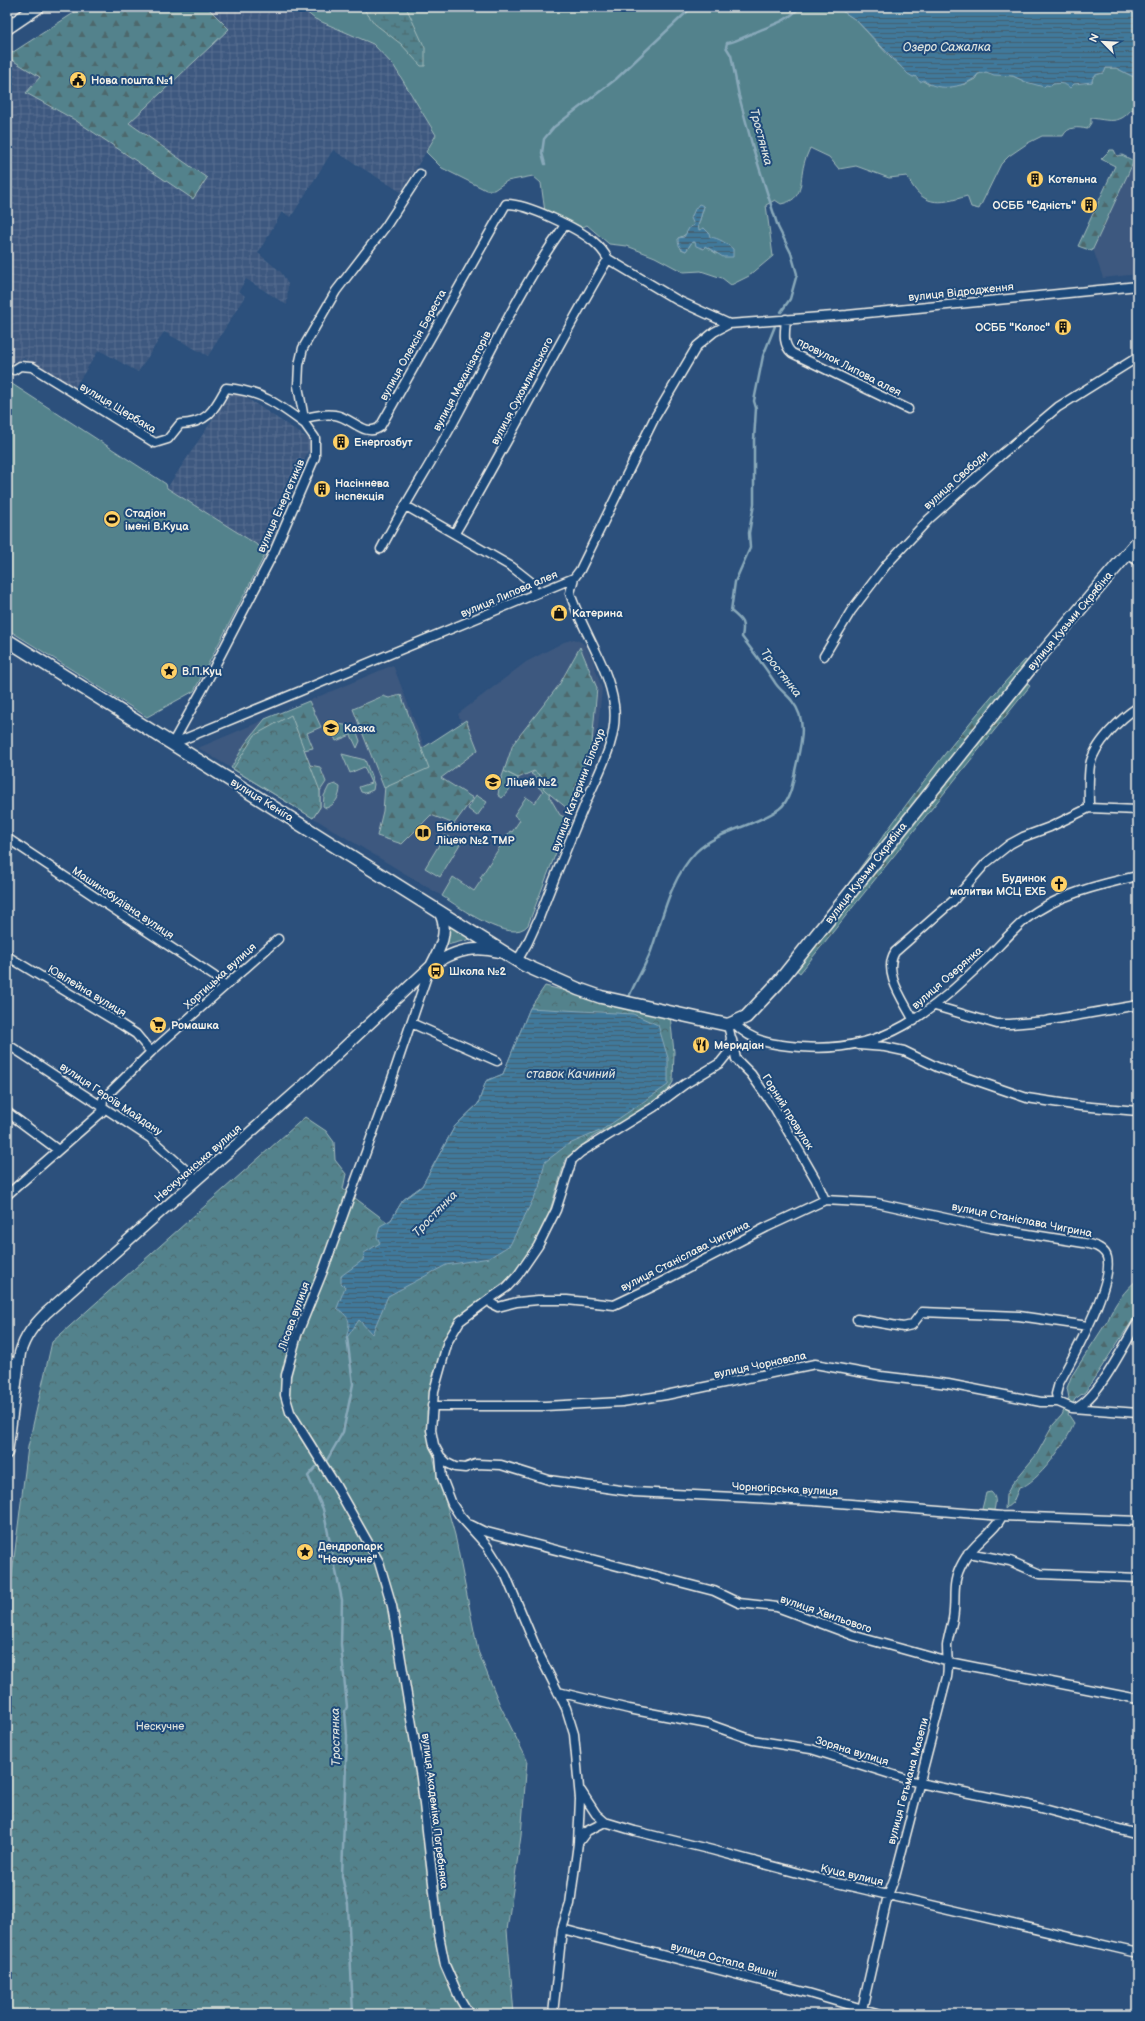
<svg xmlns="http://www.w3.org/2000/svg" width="1145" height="2021" viewBox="0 0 1145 2021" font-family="'Balsamiq Sans',sans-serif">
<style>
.built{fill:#3c587f}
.industrial{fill:url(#industrial-grid)}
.green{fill:#52828c;stroke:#a3baba;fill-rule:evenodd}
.forest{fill:url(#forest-firs);stroke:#a3baba}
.wetland{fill:url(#wetland-marsh);stroke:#a3baba}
.park{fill:url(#park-crowns);stroke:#a3baba}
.water{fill:url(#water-rules);stroke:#89a9ba}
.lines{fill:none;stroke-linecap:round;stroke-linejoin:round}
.stream{stroke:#89a9ba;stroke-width:2.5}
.minor-casing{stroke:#f4f1e8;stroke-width:11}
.tertiary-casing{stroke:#f4f1e8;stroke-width:13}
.secondary-casing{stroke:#f4f1e8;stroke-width:15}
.minor{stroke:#1f4a7a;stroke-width:8}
.tertiary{stroke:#1f4a7a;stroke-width:10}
.secondary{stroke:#1f4a7a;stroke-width:12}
.labels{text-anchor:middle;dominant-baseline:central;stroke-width:4;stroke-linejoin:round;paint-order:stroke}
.poi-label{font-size:11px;font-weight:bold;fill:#f4f1e8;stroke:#1f4a7a;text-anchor:start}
.street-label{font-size:11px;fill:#f4f1e8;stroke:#1f4a7a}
.park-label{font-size:11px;fill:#dce0da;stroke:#1f4a7a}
.water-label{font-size:12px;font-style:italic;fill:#d9dfdc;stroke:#1f4a7a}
</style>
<defs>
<pattern id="industrial-grid" width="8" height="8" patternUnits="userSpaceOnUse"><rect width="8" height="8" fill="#3c587f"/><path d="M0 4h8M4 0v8" fill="none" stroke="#597091"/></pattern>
<pattern id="forest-firs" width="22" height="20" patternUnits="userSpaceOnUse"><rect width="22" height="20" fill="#52828c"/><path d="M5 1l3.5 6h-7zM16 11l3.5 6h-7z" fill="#4e686c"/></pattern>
<pattern id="wetland-marsh" width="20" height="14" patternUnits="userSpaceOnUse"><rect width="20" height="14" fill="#52828c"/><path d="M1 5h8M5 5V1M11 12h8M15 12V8" fill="none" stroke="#4e686c"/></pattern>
<pattern id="park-crowns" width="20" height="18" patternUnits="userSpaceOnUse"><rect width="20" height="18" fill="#52828c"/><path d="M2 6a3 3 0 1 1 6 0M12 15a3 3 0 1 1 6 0" fill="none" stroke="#4e686c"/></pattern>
<pattern id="water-rules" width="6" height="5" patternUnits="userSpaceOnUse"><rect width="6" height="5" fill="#41799b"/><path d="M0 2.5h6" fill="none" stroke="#456070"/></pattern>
</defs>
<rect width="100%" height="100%" fill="#2c507c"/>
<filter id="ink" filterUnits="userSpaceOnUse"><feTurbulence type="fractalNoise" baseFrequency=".025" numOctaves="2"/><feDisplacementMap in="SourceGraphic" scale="8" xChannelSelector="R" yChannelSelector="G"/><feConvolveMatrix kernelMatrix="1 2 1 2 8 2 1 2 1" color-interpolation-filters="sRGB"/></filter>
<g filter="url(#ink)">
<path class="built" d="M1138 153V274L1103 278 1093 249Z
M574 639 581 642 585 645 592 658 602 689 597 737 577 798 529 922 525 928 516 931 493 927 198 748 393 665 433 769 473 750 458 714 526 662 564 642Z"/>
<path class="industrial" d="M83 7H300L315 19 373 44 394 66 436 136 401 192 333 150 291 217 282 212 258 253 281 272 288 284 287 305 246 279 239 291 245 296 208 356 164 332 138 372 99 350 73 390 23 358 14 363 7 371V57Z
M233 389 309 439 310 447 303 463 305 464 286 508 283 507 282 513 279 514 277 522 278 530 267 551 167 488Z"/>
<path class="green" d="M300 7H836L856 20 891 58 913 77 915 76 928 84 950 87 965 84 975 79 978 74 986 72 1013 76 1026 82 1046 84 1092 82C1092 75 1097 74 1104 73L1106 68H1116L1138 79V109L1131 110C1119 125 1108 120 1091 118V123L1087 129C1078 127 1068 126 1063 136H1042L1028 143 1009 156 1001 164 979 209 971 207 967 196C938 205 922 207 907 176L889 178 856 166 839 169 829 157 810 148C808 153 805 159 804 164 799 183 805 199 781 204L775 200 766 205 773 256 749 276 731 285 722 278 701 271 683 272 655 257 627 246 609 244 587 225 581 228 545 212 541 183 533 176 507 181 494 190H486L442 168 426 152 436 135 394 66 373 44 315 19ZM704 206 698 226 699 230 709 237 717 254 705 246 704 249 696 242H692L686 251 681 249 678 238C691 235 698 218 704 206Z
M9 382 166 484 167 488 267 551 194 691 147 717 7 629V385Z
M328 722 355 727 360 741 357 748 351 735 336 741Z
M342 754 365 760 374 784 373 790 365 793 361 792 359 787 371 783 364 767 350 773Z
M545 762 554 771 549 796 560 815 569 819 528 925C511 946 458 906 442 896L453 877 474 891 482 879 480 878 510 831 512 832 520 820 514 815 526 797 535 803 543 791 538 787 543 781 531 774Z
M504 771 518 778V780L502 798 498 795 500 782Z
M335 784 340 787C340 797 335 805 326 808L323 806 324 796 329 786Z
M476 795 487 802 477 816 468 809Z
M445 835 460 844 440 877 425 868Z
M450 926 471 939 447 945Z
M991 1492C998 1498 995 1506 993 1514L982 1509 986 1493Z"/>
<path class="forest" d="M83 7H207L229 29 129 123 207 178 193 199 75 120 26 93 40 77 7 57V56Z
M1110 150H1114L1117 156 1122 155 1134 161 1092 251 1078 246 1115 166 1101 159Z
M580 647 597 688 592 743 568 809 546 791 543 788 547 781 534 771 518 778 504 771 513 744 559 685Z
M1025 660 1028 662 832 906C894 822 953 736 1025 660Z
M1024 681 1030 686 800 973 794 968Z
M309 701 321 727 307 733 313 748 304 750 310 765 320 767 326 782 320 791V807L313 818 231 768 245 744 265 719Z
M466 720 478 750 441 778 473 798 454 824 431 815 402 844 377 836 383 811 386 772Z
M1138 1279V1312L1085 1392 1075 1399 1068 1414 1074 1423C1068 1441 1037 1484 1019 1488L1013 1502 1005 1509 1006 1495 1012 1484 1037 1454 1053 1425 1062 1415 1069 1398 1067 1388 1071 1377 1108 1320C1114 1304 1125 1290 1138 1279Z"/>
<path class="wetland" d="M362 7H406L425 48V66H421L401 44 375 24Z"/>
<path class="park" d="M401 695 429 768 384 788 353 709 383 696 389 698Z
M291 715 320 791V807L313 818 233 769 255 735Z
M545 986 670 1015 674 1052 673 1082 662 1101 594 1136 566 1158 543 1233 514 1274 462 1315 450 1329 432 1381 427 1413 434 1460 455 1535 478 1651 500 1705 527 1760 521 1836 507 1930 514 2014H7V1614L28 1447 52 1342 305 1117 326 1131 334 1142 335 1160 346 1174 343 1189 387 1222 391 1220 403 1200 422 1186 455 1126 478 1104 486 1081 503 1074 530 1008Z"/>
<path class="water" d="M836 7H1138V79L1116 68H1106L1104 73C1097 74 1092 75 1092 82L1074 84 1070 88C1065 83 1060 83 1053 84L1051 86 1046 85 1044 87 1026 82 1013 76 994 75 986 72 978 74C969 87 937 93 924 80L920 82 915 76 913 77 908 74 856 20Z
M699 204 704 206 698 226 699 230 704 228 709 233 710 237C719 238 726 243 733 249V257H723L705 246 704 249 696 246 695 242H692L686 251C679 248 678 245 678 238L684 237 689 228 694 225 691 218 695 209Z
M530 1008 633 1014 658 1025 668 1058V1085L602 1130 567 1145 545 1162 539 1188 510 1245 489 1258 446 1265 388 1296 372 1334 359 1320 346 1339C350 1321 352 1320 337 1308L345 1287 341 1283V1276L363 1260 364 1253 380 1243 377 1237 380 1226 391 1220 403 1200 422 1186 455 1126 478 1104 486 1081 503 1074Z"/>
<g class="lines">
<path class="stream" d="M545 164 542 153 544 139 554 127 616 79 692 7
M781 312 790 299 797 274 791 253 778 227 753 148 739 96 731 55 726 47 727 43C737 41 744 37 753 33 771 25 787 22 800 7
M629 997C635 981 645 967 651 951 663 917 670 879 696 852 718 830 754 827 779 809 790 801 793 783 795 771 800 747 809 722 792 701 787 694 778 689 774 681 764 666 753 651 742 637 745 622 742 620 731 611L735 582 750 548 749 533 754 504V440L756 408 754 401 763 356 775 326
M327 1460 343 1432 353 1384 347 1337
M316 1467 308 1476 323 1509 342 1600 341 1645 347 1707 345 1711 347 1736 342 1876 348 1905 353 2014"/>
<g class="minor-casing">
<path id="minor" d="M786 319C785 332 782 344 792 353L908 409
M14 370 20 366 32 367 155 443 168 439 180 424C208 423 214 410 226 388 261 391 278 404 305 424
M305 418C314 416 325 413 335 415 351 417 365 438 380 427L506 204C526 203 579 229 594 242 600 247 604 252 608 259L677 300 729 324
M406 506 512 567 531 582 535 594
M455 533C508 443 555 349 608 259
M381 549C405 503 434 459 459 412 492 349 523 283 565 225
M1127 554 1138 561
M824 656 851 611 887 564 929 519 1002 454 1058 407 1138 357
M172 744 574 578 580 570 654 419 697 346 714 332 729 324 847 315 1138 286
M172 744 205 685 274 552 315 457V438L305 424 298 386 299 365 303 348 336 291 386 226 420 174
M1089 808C1089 794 1088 779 1090 765 1094 744 1121 718 1138 707
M7 838 214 976 224 987
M7 956 122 1025 136 1034 151 1052
M517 961 527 944 539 918C553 881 568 845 583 809 596 777 619 741 614 705 608 664 582 631 570 593L574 578
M430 967 384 1102 323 1271 297 1335 286 1375 285 1395 290 1412 335 1484 379 1562 392 1606 421 1778 439 1935 445 1965 459 1997 469 2014
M935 1006 997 1024H1010L1045 1021 1138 1005
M914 1021C904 1001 882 973 895 952L953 901 986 863 1010 844 1023 837 1050 827 1089 808 1138 810
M411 1023 497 1061
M735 1024C753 1043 776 1045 801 1047 885 1054 931 1012 987 958 1000 945 1012 931 1026 919 1056 895 1101 884 1138 876
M728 1025 731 1038 728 1053 720 1063 685 1084 654 1107 581 1152 572 1160 556 1210 538 1246 518 1275 507 1287 491 1298 492 1304 498 1307 517 1302 538 1300H567L614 1305 652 1287 767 1227 825 1200 877 1203 991 1228 1084 1243C1092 1245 1100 1246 1105 1253 1120 1274 1071 1361 1059 1383L1056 1394 1058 1402
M732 1040 736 1059 751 1074 774 1107 816 1180 825 1200
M7 1044 150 1138 197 1180
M859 1045 885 1047 904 1051 937 1067 1027 1098 1080 1106 1138 1111
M7 1112 58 1150
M7 1195 102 1112 103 1099 151 1052 278 939
M491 1298 460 1321 448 1341 434 1391 431 1430 434 1445 440 1456 442 1478 452 1504 460 1516 487 1546 506 1576 537 1650 566 1708 574 1734 580 1799 578 1843 570 1904 562 1929 553 2014
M857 1319 903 1327 912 1325 922 1312 1019 1316 1088 1326
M7 1359 18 1365
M432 1406H545L622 1402 666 1395 815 1364 881 1376 948 1384 1041 1402H1058L1072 1408 1138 1413
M1076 1408C1100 1396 1123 1346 1138 1322
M440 1456 447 1463 455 1467 465 1468 476 1464 501 1465 549 1480 634 1492 813 1501 1002 1516 1138 1521
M471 1525 483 1531 714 1591 739 1603 777 1607 855 1636 949 1662 1138 1699
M968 1553 1010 1561 1040 1574 1138 1578
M558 1692 629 1709 708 1724 753 1740 811 1749 919 1783 1029 1805 1138 1834
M581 1791 596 1814 605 1822 635 1831 712 1850 828 1881 1138 1953
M578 1843 587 1831 605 1822
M562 1929 808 1993 880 2014
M861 2014 888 1895 895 1877 947 1677C949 1666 947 1657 947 1646 948 1637 951 1628 953 1619 957 1596 950 1585 963 1562 972 1544 996 1531 1002 1516"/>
</g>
<g class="tertiary-casing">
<path id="tertiary" d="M432 966C452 951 474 945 499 952
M7 1453 20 1353C25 1336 34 1325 46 1313L305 1084 431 966C440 949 450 930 439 912"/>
</g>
<g class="secondary-casing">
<path id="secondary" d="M7 28 38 7
M7 640 524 965 578 989 601 997 728 1025 746 1017 777 984 1036 661 1138 541"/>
</g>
<use href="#minor" class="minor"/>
<use href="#tertiary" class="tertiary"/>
<use href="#secondary" class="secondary"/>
</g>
</g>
<defs>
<g id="civic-disc" transform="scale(0.9)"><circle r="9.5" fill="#ffd166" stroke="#1f4a7a"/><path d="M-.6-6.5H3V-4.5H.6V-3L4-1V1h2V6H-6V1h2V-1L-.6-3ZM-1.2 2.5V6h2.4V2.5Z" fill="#111"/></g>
<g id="building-disc" transform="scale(0.9)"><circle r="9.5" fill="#ffd166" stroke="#1f4a7a"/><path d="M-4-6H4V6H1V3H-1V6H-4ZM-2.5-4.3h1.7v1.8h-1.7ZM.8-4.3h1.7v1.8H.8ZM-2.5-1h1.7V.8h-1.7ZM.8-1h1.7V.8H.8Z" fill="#111"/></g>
<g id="stadium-disc" transform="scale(0.9)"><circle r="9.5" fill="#ffd166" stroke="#1f4a7a"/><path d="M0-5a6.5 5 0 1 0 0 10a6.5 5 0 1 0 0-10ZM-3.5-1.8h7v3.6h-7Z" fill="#111"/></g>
<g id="shop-disc" transform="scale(0.9)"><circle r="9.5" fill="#ffd166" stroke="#1f4a7a"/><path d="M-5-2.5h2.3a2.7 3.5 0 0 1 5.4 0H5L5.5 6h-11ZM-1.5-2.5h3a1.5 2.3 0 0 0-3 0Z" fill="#111"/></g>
<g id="sight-disc" transform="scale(0.9)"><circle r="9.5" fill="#ffd166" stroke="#1f4a7a"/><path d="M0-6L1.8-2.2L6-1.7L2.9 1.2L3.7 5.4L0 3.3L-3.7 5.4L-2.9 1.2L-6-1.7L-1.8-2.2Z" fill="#111"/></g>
<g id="school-disc" transform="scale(0.9)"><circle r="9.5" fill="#ffd166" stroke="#1f4a7a"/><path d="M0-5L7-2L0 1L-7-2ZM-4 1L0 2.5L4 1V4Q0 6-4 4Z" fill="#111"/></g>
<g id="library-disc" transform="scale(0.9)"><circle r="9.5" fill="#ffd166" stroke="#1f4a7a"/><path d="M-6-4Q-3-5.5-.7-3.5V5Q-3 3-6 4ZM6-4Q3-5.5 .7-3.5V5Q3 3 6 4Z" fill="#111"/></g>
<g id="church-disc" transform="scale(0.9)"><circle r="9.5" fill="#ffd166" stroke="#1f4a7a"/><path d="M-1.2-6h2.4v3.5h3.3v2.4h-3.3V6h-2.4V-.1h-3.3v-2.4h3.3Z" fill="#111"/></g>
<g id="bus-disc" transform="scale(0.9)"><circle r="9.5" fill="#ffd166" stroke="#1f4a7a"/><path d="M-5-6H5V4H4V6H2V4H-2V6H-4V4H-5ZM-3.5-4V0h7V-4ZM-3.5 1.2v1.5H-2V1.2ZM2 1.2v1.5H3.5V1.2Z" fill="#111"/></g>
<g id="supermarket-disc" transform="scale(0.9)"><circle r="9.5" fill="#ffd166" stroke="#1f4a7a"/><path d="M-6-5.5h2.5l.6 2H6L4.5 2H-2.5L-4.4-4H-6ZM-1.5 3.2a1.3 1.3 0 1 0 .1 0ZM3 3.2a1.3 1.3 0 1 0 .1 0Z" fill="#111"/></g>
<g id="restaurant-disc" transform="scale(0.9)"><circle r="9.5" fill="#ffd166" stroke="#1f4a7a"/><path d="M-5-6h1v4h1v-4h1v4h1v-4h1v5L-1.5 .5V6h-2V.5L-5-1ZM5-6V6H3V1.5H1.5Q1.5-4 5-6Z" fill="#111"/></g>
</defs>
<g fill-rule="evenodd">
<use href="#civic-disc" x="78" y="80"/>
<use href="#building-disc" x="1035" y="179"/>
<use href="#building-disc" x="1089" y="205"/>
<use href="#building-disc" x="1063" y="327"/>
<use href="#building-disc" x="341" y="442"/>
<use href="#building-disc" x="322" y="489"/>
<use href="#stadium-disc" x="112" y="519"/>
<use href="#shop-disc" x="559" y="613"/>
<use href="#sight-disc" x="169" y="671"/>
<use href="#school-disc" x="331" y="728"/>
<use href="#school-disc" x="493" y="782"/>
<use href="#library-disc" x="423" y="833"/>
<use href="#church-disc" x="1059" y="884"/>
<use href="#bus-disc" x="436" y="971"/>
<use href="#supermarket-disc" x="158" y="1025"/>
<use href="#restaurant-disc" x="701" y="1045"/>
<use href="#sight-disc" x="305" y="1552"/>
</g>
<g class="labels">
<g class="poi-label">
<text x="91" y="80">Нова пошта №1</text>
<text x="1048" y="179">Котельна</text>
<text x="1076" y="205" text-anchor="end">ОСББ "Єдність"</text>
<text x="1050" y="327" text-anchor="end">ОСББ "Колос"</text>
<text x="354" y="442">Енергозбут</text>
<text x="335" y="483">Насіннева<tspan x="335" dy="13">інспекція</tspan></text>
<text x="125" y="513">Стадіон<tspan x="125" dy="13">імені В.Куца</tspan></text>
<text x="572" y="613">Катерина</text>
<text x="182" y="671">В.П.Куц</text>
<text x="344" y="728">Казка</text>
<text x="506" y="782">Ліцей №2</text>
<text x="436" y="827">Бібліотека<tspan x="436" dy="13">Ліцею №2 ТМР</tspan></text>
<text x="1046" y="878" text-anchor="end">Будинок<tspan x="1046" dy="13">молитви МСЦ ЕХБ</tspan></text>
<text x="449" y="971">Школа №2</text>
<text x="171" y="1025">Ромашка</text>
<text x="714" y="1045">Меридіан</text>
<text x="318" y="1546">Дендропарк<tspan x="318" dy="13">"Нескучне"</tspan></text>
</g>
<g class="street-label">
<text transform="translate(961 292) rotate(-6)">вулиця Відродження</text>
<text transform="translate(413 345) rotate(-61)">вулиця Олексія Береста</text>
<text transform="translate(849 367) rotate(27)">провулок Липова алея</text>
<text transform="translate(462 381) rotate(-62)">вулиця Механізаторів</text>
<text transform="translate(522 391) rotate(-62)">вулиця Сухомлинського</text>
<text transform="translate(118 408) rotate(31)">вулиця Щербака</text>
<text transform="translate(956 480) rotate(-42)">вулиця Свободи</text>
<text transform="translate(281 506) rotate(-66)">вулиця Енергетиків</text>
<text transform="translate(509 594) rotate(-23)">вулиця Липова алея</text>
<text transform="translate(1070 621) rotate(-50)">вулиця Кузьми Скрябіна</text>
<text transform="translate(578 790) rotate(-69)">вулиця Катерини Білокур</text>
<text transform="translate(262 800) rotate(32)">вулиця Кеніга</text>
<text transform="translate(866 873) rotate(-52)">вулиця Кузьми Скрябіна</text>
<text transform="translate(123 903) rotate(34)">Машинобудівна вулиця</text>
<text transform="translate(220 976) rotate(-42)">Хортицька вулиця</text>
<text transform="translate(947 978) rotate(-41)">вулиця Озерянка</text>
<text transform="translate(87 991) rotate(31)">Ювілейна вулиця</text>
<text transform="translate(111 1099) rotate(34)">вулиця Героїв Майдану</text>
<text transform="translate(788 1112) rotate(58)">Горний провулок</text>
<text transform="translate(198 1163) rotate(-41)">Нескучанська вулиця</text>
<text transform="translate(1022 1220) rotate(11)">вулиця Станіслава Чигрина</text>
<text transform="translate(685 1256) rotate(-27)">вулиця Станіслава Чигрина</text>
<text transform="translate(294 1316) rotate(-70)">Лісова вулиця</text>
<text transform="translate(760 1365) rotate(-12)">вулиця Чорновола</text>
<text transform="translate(785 1489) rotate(3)">Чорногірська вулиця</text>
<text transform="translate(826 1614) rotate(19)">вулиця Хвильового</text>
<text transform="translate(852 1751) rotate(17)">Зоряна вулиця</text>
<text transform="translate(908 1781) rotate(-75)">вулиця Гетьмана Мазепи</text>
<text transform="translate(435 1811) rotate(83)">вулиця Академіка Погребняка</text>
<text transform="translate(852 1875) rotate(13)">Куца вулиця</text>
<text transform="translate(724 1960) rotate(15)">вулиця Остапа Вишні</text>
</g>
<g class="park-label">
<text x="160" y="1726">Нескучне</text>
</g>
<g class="water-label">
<text x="947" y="47">Озеро Сажалка</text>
<text transform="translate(761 137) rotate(75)">Тростянка</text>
<text transform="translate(781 673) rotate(52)">Тростянка</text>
<text x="571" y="1074">ставок Качиний</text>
<text transform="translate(435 1214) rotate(-46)">Тростянка</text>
<text transform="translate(336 1737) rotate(-91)">Тростянка</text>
</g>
</g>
<rect width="1145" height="2021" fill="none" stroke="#1f4a7a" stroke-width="24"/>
<rect x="12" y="12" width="1121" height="1997" fill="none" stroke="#f4f1e8" stroke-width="1.5" filter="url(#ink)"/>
<g transform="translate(1103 42) rotate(294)" stroke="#1f4a7a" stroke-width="3" paint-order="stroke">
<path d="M0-3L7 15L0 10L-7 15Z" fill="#f4f1e8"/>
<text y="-6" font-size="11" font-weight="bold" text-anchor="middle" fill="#f4f1e8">N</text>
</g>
</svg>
